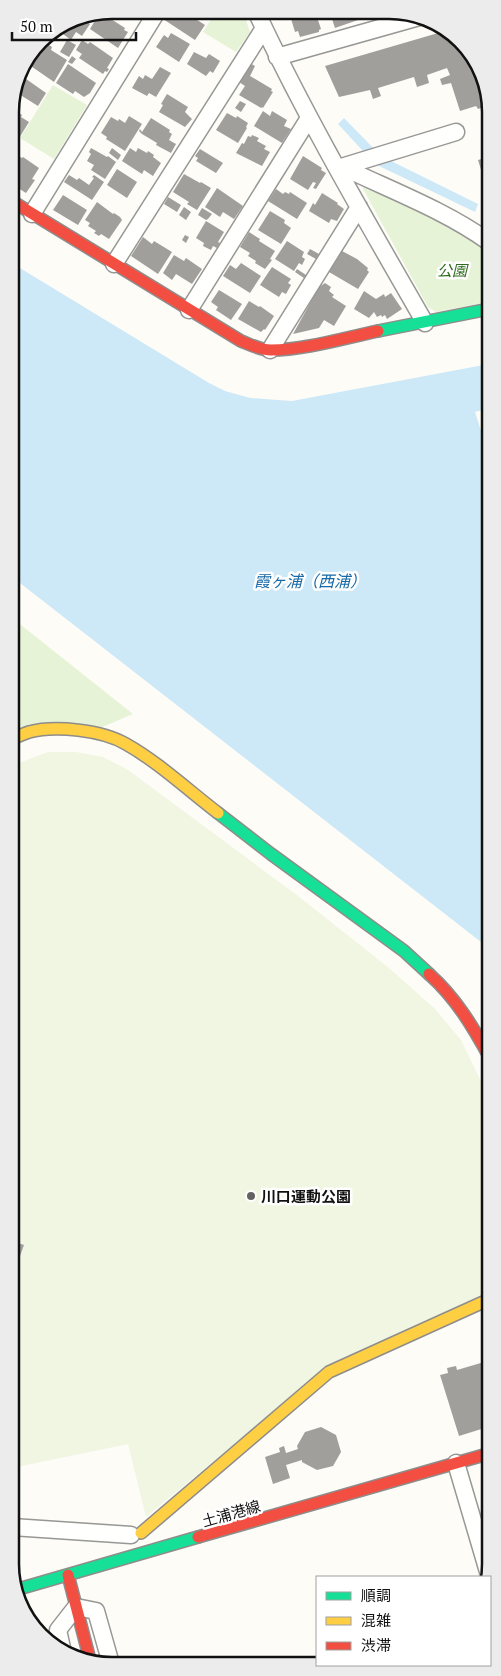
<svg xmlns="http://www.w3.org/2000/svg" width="501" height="1676" viewBox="0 0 501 1676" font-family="'PT Serif','Noto Sans JP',serif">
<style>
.green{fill:#e7f3d7}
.pitch{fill:#f0f6e1}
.water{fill:#cde8f7}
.building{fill:#a19f9c}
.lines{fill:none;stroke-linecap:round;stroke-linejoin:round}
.street-casing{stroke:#979795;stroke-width:19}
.fast-casing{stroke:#8e8d8b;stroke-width:14}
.slow-casing{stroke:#8e8d8b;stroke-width:14}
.jam-casing{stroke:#8e8d8b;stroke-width:14}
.street{stroke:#fffffe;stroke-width:16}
.fast{stroke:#16e098;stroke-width:11}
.slow{stroke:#ffcf43;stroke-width:11}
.jam{stroke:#f24e42;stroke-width:11}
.poi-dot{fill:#646362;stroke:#fff;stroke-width:2}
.labels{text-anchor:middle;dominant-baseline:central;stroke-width:5;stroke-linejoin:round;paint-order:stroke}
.park-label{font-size:15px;font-style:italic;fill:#2f6b1f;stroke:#fff}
.poi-label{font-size:15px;font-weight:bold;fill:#111;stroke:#fff;text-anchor:start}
.street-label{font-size:15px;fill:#111;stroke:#fff}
.water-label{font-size:16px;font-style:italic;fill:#1768a6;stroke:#fff}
.rim{fill:none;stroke:#111;stroke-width:2.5}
</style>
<rect width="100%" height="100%" fill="#fdfcf7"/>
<path class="green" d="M216 11H243L250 32 236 52 203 32Z
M53 85 87 105 54 159 20 138Z
M364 183 463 231 489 251V302L436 312 428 307 363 189Z
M11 617 133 714 100 728 11 733Z"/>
<path class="pitch" d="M48 752H76L103 757 128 770 298 896 389 968 435 1009 461 1040 490 1100V1291L328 1366 146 1517 128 1444 12 1468 11 766Z"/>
<path class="water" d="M344 118 381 156 478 204 475 212 375 164 338 124Z
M10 262 209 383 225 391 250 398 292 401 489 364V408L475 412 490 459V949L11 576Z"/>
<path class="building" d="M122 10H135L131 16Z
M169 10 190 11 193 13 191 16 205 25 195 40 163 19Z
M292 11H315L321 29 319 30V32L300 37 298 31 295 32 289 12Z
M100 12 125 28 124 30 128 32 118 48 90 29Z
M337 12H380L381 16 365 20 364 15 357 17 358 20 335 28 330 13Z
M78 17 90 24 82 36 76 32 71 40 63 34 64 32 57 28 73 18Z
M445 31 461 40 489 92V105L478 109 476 106 460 111 451 83 442 85 440 79 450 75 447 68 427 75 429 83 417 87 414 77 378 88 381 96 373 99 370 90 339 97 325 66Z
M171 33 190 44 179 62 156 47 164 35 168 38Z
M67 40 76 45 69 57 60 52Z
M82 40 88 44 90 42 113 58 107 68 109 69 107 72 105 71 103 74 79 58 82 54 76 50Z
M43 41 52 47 51 50 67 60 54 82 25 62 38 42 41 44Z
M194 52 206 58 209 54 220 61 213 73 210 71 206 76 187 64Z
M72 56 76 59 72 64 68 62Z
M250 63 255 66 250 76 272 89 271 91 273 92 263 108 262 107 261 108 239 95 245 86 239 82Z
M68 64 96 83 90 93 84 97 75 91 73 94 56 83Z
M160 67 171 73 156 97 149 93 147 96 132 88 139 76 143 79 145 75 152 79Z
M19 74 46 93 38 106 14 91Z
M167 94 188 107 185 112 192 119 185 127 159 112 163 105 161 104Z
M240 101 246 104 241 112 235 108Z
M10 107 22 115 21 117 29 122 16 143 10 140Z
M263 111 270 116 272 111 287 120 284 126 291 129 282 143 254 126Z
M227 113 236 118 237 116 248 123 246 127 247 128 238 143 216 130Z
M489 115V124H487L485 116Z
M129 116 142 124 125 151 106 139 107 137 101 133 111 117 118 121 119 119 125 123Z
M151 118 170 130 169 132 172 134 169 140 176 144 171 153 156 145 157 143 142 134 139 131 140 129 142 132Z
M252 135 259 138 257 141 266 146 264 149 270 152 262 166 236 153 242 143 244 144 248 136 251 137Z
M91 148 107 157 108 156 116 162 105 179 91 170 94 165 87 161 91 154 89 152Z
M112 148 121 155 118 160 109 153Z
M130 148 136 152 138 148 147 153 148 151 154 155 153 157 161 163 153 176 144 170 142 174 122 161Z
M200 149 223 163 216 173 196 161 198 158 195 156Z
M14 153 22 158 23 157 39 168 32 179 35 180 26 193 10 183V158Z
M303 156 322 168 321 170 326 173 316 189 313 188 316 183 313 182 308 190 290 179Z
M489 157V189H487L478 160Z
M117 169 137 182 127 198 107 185Z
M184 174 200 183 201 182 211 188 197 210 187 204 189 202 173 192Z
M69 175 77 180 79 178 89 185 94 178 92 177 94 175 104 182 92 200 64 182Z
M217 188 243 206 234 219 223 212 220 217 205 207Z
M276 189 283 194 285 192 289 194 290 192 307 203 297 219 268 201Z
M322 193 338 203 337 204 344 209 337 221 331 219 329 223 309 211 313 203 315 205Z
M63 195 87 210 78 225 53 210Z
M168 197 181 205 177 212 164 204Z
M97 202 113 214 114 213 120 217 122 220 109 239 101 234 99 236 94 233 96 231 88 226 90 223 85 220Z
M184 207 191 212 186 220 179 215Z
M202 208 212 214 208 219 206 220 198 215Z
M270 211 285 220 284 223 291 228 281 244 258 230Z
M206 221 224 232 218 242 220 243 217 248 213 246 211 250 203 246 204 243 196 238Z
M249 232 260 239 259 241 275 251 270 259 272 260 265 269 255 263 256 261 248 256 250 253 240 247Z
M185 235 189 237 186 243 182 240Z
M143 237 152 244 154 241 172 252 158 274 131 256Z
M287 241 304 252 302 257 305 259 302 265 299 263 294 271 275 259Z
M310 249 319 254 316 259 307 254Z
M342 251 357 259 368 268 367 270 369 272 358 289 329 272Z
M174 255 184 261 186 258 202 269 192 284 176 274 172 280 163 273Z
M241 263 261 276 250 293 223 276 230 265 236 269Z
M272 267 291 279 288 283 291 285 286 294 282 292 279 297 260 285Z
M297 269 306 275 304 278 295 272Z
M325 283 331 287 329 291 334 295 332 297 346 306 334 326 324 320 319 328 293 334 319 287Z
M219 290 242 304 231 320 216 310 218 307 211 302Z
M364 291 376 299 384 294 385 297 391 293 402 309 387 319 385 315 382 317 381 315 377 317 374 312 369 318 354 309Z
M249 301 259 307 260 306 274 316 265 330 264 329 261 332 238 319Z
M12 1241 24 1245 12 1278Z
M491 1360V1426L459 1436 440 1375 448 1373 447 1368 456 1366 457 1370Z
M321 1427 336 1435 341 1452 333 1466 317 1470 302 1462V1460L286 1465 290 1478 273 1484 265 1457 280 1452 279 1448 284 1446 286 1453 298 1449 297 1446 305 1432Z"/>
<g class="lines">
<g class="street-casing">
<path id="street" d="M256 11C306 118 366 220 425 323
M277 57 419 17
M338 168 351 171C398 193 447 212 489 242
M338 168 456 132
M32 214 158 10
M114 264 264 28
M189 310 309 118
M270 350 359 207
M456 1463 489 1575
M12 1527 131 1535
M62 1648 58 1630 76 1607 96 1611 111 1664"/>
</g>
<g class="fast-casing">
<path id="fast" d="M378 331 489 309
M218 813 271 854 404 951 429 974
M15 1590 198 1537"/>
</g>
<g class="slow-casing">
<path id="slow" d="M11 739C17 737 23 734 29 732 55 725 102 730 126 744 158 762 188 790 218 813
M141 1533 329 1372 490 1299"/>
</g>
<g class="jam-casing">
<path id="jam" d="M10 200 241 341C251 345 260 350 271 350 305 350 344 338 378 331
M429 974C456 998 473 1027 490 1058
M198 1537 491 1453
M68 1575 91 1664"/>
</g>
<use href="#street" class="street"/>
<use href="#fast" class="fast"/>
<use href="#slow" class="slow"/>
<use href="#jam" class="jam"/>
</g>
<circle class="poi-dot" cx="251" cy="1196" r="5"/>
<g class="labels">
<g class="park-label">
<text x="452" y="270">公園</text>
</g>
<g class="poi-label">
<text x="261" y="1196">川口運動公園</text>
</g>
<g class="street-label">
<text transform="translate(231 1513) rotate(-16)">土浦港線</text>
</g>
<g class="water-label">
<text x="310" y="581">霞ヶ浦（西浦）</text>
</g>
</g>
<path d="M0 0H501V1676H0ZM112 19H389A93 93 0 0 1 482 112V1564A93 93 0 0 1 389 1657H112A93 93 0 0 1 19 1564V112A93 93 0 0 1 112 19Z" fill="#ececec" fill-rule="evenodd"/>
<path class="rim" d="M112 19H389A93 93 0 0 1 482 112V1564A93 93 0 0 1 389 1657H112A93 93 0 0 1 19 1564V112A93 93 0 0 1 112 19Z"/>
<rect x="316" y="1576" width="175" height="90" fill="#ffffff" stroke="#a0a0a0"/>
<rect x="326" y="1592" width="25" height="8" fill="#16e098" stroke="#a0a0a0"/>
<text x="361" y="1601" font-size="15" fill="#111111">順調</text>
<rect x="326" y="1617" width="25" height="8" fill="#ffcf43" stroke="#a0a0a0"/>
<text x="361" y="1626" font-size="15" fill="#111111">混雑</text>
<rect x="326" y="1642" width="25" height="8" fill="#f24e42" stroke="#a0a0a0"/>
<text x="361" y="1651" font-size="15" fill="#111111">渋滞</text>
<path d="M12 32v8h124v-8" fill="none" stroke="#111111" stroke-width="2.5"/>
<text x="20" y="32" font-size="15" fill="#111111" stroke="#ffffff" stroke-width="4" paint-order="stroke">50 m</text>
</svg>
